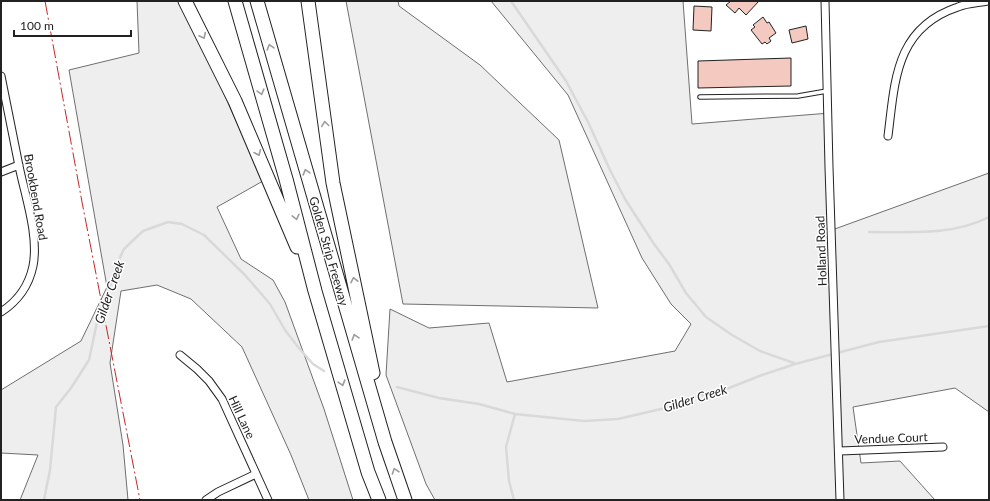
<svg xmlns="http://www.w3.org/2000/svg" width="990" height="501" viewBox="0 0 990 501" font-family="Lato,sans-serif">
<style>
.green{fill:#eee;stroke:#6f6f6f}
.lines{fill:none;stroke-linecap:round;stroke-linejoin:round}
.stream{stroke:#d9d9d9;stroke-width:2.5}
.building{fill:#f3c9c0;stroke:#222}
.lane-casing{stroke:#222;stroke-width:5.5}
.street-casing{stroke:#222;stroke-width:9}
.highway-casing{stroke:#222;stroke-width:15}
.lane{stroke:#fff;stroke-width:3.5}
.street{stroke:#fff;stroke-width:7}
.highway{stroke:#fff;stroke-width:13}
.power{stroke:#c62828;stroke-width:1;stroke-dasharray:14 3 2 3;stroke-linecap:butt}
.oneway{stroke:#9c9c9c}
.labels{text-anchor:middle;dominant-baseline:central;stroke-width:3;stroke-linejoin:round;paint-order:stroke}
.street-label{font-size:12px;fill:#222;stroke:#fff}
.water-label{font-size:13px;font-style:italic;fill:#222;stroke:#fff}
</style>
<rect width="100%" height="100%" fill="#fff"/>
<path class="green" d="M137 1H178L207 56 263 181 217 207 241 259 273 280 285 302 324 409 353 500H309L291 455 242 347 191 299 157 285 121 291 110 363 123 445 128 500H20L38 455 1 453V390L81 341 107 287 69 70 139 53Z
M346 1H398L399 6 480 65 559 140 598 308 403 304Z
M491 1H683L692 124 830 113 832 230 989 173V412L955 388 853 407 861 463 900 461 935 500H435L426 484 386 375 390 309 429 328 489 323 507 382 675 351 691 324 671 304 642 258 568 95Z"/>
<g class="lines">
<path class="stream" d="M511 1 566 81 588 122 610 170 625 199 654 244 669 264 686 293 706 317 732 335 760 351 794 363
M869 232C909 232 952 236 989 217
M397 387 439 398 479 404 515 414 584 421 618 419 661 409 687 399 729 388 762 375 795 364 879 342 989 326
M44 500 50 470 56 407 71 388 89 360 99 313 114 276 116 266 124 249 143 231 168 222 182 224 204 235 245 275 270 304 285 330 298 347 313 364 324 371
M514 500 509 481 506 447 515 414"/>
</g>
<path class="building" d="M731 1H759L746 15 739 8 735 13 726 5Z
M694 6 712 7 711 31 693 30Z
M763 17 767 23 769 22 776 33 769 38 771 41 767 44 765 42 762 44 751 30 755 27 753 25Z
M806 26 808 39 792 43 789 30Z
M791 58V86L698 88V61Z"/>
<g class="lines">
<g class="lane-casing">
<path id="lane" d="M700 97 798 96 827 91"/>
</g>
<g class="street-casing">
<path id="street" d="M825 1 829 167 840 500
M1 76C7 106 13 136 19 166 25 196 39 235 33 266 29 285 18 301 1 312
M888 136C895 81 895 28 958 7 967 3 978 3 988 1
M1 172 19 165
M180 355 197 369 209 381 222 399 268 500
M840 451 943 447
M206 500 218 492 256 474"/>
</g>
<g class="highway-casing">
<path id="highway" d="M185 1 235 101 297 247
M235 1 286 179 315 291 368 472 379 500
M257 1 385 442 405 500
M308 1 333 183 373 373"/>
</g>
<use href="#lane" class="lane"/>
<use href="#street" class="street"/>
<use href="#highway" class="highway"/>
<path class="power" d="M45 1 82 202 140 500"/>
</g>
<defs><path id="oneway-chevron" d="M-2-3.5L2.5 0L-2 3.5" fill="none" stroke-width="1.6" stroke-linecap="round" stroke-linejoin="round"/></defs>
<g class="oneway">
<use href="#oneway-chevron" transform="translate(203 36) rotate(63)"/>
<use href="#oneway-chevron" transform="translate(270 47) rotate(-106)"/>
<use href="#oneway-chevron" transform="translate(261 92) rotate(74)"/>
<use href="#oneway-chevron" transform="translate(325 124) rotate(-98)"/>
<use href="#oneway-chevron" transform="translate(258 153) rotate(67)"/>
<use href="#oneway-chevron" transform="translate(306 172) rotate(-106)"/>
<use href="#oneway-chevron" transform="translate(296 217) rotate(76)"/>
<use href="#oneway-chevron" transform="translate(354 280) rotate(-102)"/>
<use href="#oneway-chevron" transform="translate(355 337) rotate(-106)"/>
<use href="#oneway-chevron" transform="translate(342 383) rotate(74)"/>
<use href="#oneway-chevron" transform="translate(395 471) rotate(-109)"/>
</g>
<g class="labels">
<g class="street-label">
<text transform="translate(36 197) rotate(80)">Brookbend Road</text>
<text transform="translate(329 251) rotate(74)">Golden Strip Freeway</text>
<text transform="translate(821 251) rotate(-92)">Holland Road</text>
<text transform="translate(242 417) rotate(65)">Hill Lane</text>
<text transform="translate(891 438) rotate(-2)">Vendue Court</text>
</g>
<g class="water-label">
<text transform="translate(109 292) rotate(-71)">Gilder Creek</text>
<text transform="translate(695 398) rotate(-17)">Gilder Creek</text>
</g>
</g>
<rect width="990" height="501" fill="none" stroke="#222222" stroke-width="4"/>
<path d="M14 30v6h117v-6" fill="none" stroke="#222222" stroke-width="2"/>
<text x="20" y="30" font-size="12" fill="#222222" stroke="#ffffff" stroke-width="3" paint-order="stroke">100 m</text>
</svg>
